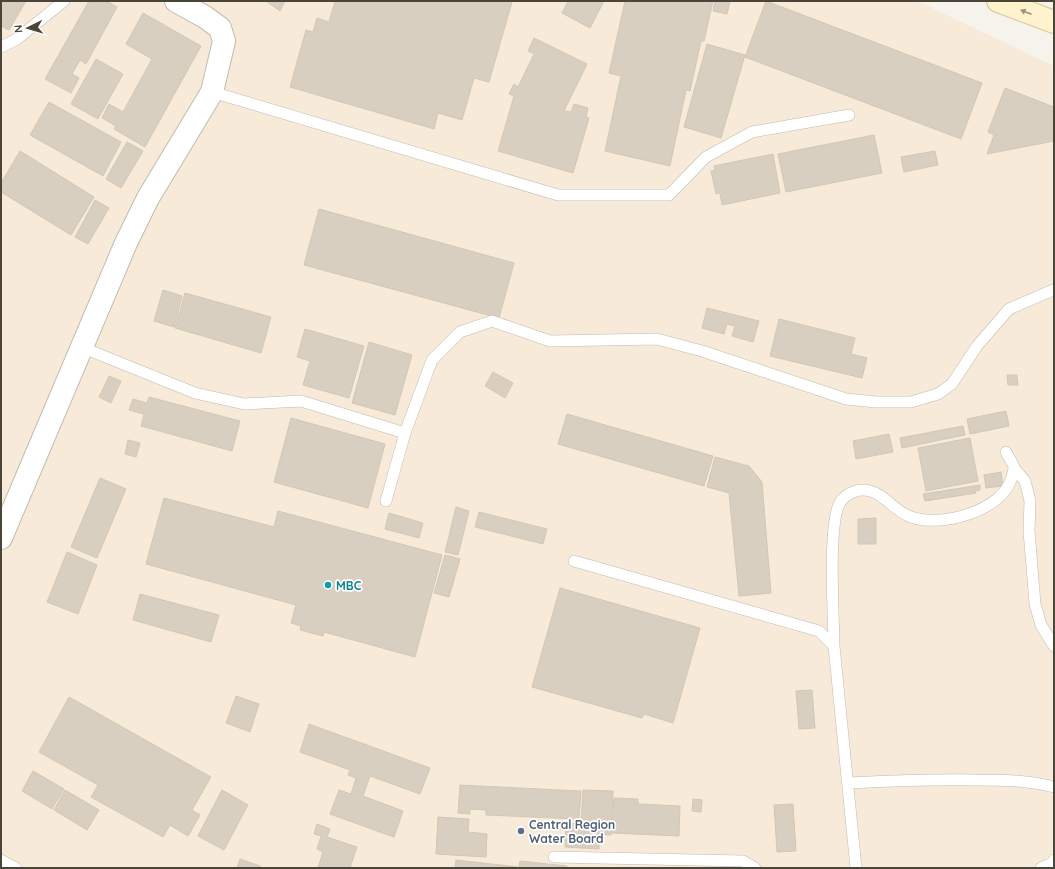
<svg xmlns="http://www.w3.org/2000/svg" width="1055" height="869" viewBox="0 0 1055 869" font-family="Quicksand,sans-serif">
<style>
.commercial{fill:#f7ead8}
.building{fill:#d8cfc1;stroke:#d3c7b4}
.lines{fill:none;stroke-linecap:round;stroke-linejoin:round}
.service-casing{stroke:#c2bbae;stroke-width:12}
.minor-casing{stroke:#c2bbae;stroke-width:24}
.secondary-casing{stroke:#d6c79b;stroke-width:24}
.service{stroke:#fff;stroke-width:11}
.minor{stroke:#fff;stroke-width:22}
.secondary{stroke:#fff3cd;stroke-width:22}
.oneway{fill:#9c937c}
.culture-dot{fill:#0f9aa8;stroke:#fff;stroke-width:1.5}
.service-dot{fill:#5c6f8a;stroke:#fff;stroke-width:1.5}
.labels{text-anchor:middle;dominant-baseline:central;stroke-width:3.5;stroke-linejoin:round;paint-order:stroke}
.culture-label{font-size:12px;font-weight:bold;fill:#0d838f;stroke:#fff;text-anchor:start}
.service-label{font-size:12px;font-weight:bold;fill:#4e5e75;stroke:#fff;text-anchor:start}
</style>
<rect width="100%" height="100%" fill="#f6f3ec"/>
<path class="commercial" d="M1 1H917L1054 66V868H1Z"/>
<path class="building" d="M1 1H26L9 30 1 26V15L3 12 1 11Z
M89 1H106L117 7 86 64 80 60 72 74 79 78 71 93 45 79Z
M266 1H285L280 11Z
M335 1H509L512 2 489 82 474 78 462 120 438 113 434 129 290 87 306 30 313 32 317 18 329 22Z
M568 1H604L590 28 562 13Z
M625 1H713L704 41H701L690 91 686 90 670 166 605 151 621 76 609 73Z
M715 1H730L727 14 713 11Z
M766 1 982 83 961 139 745 57Z
M143 13 201 46 145 147 114 129 116 126 102 118 109 104 123 112 152 59 126 44Z
M534 38 587 64 564 111 571 112 574 104 588 108 586 117 589 118 573 173 498 151 514 96 509 94 514 84 518 87 534 54 528 51Z
M707 44 745 55 721 138 684 127Z
M96 59 123 74 98 119 71 104Z
M1005 88 1054 107V141L987 154 994 135 988 132Z
M49 102 121 142 103 176 30 135Z
M874 135 882 173 786 192 778 154Z
M127 142 143 151 121 188 106 179Z
M20 151 94 197 71 235 1 192V183Z
M935 151 938 165 904 172 901 157Z
M773 154 780 193 722 205 720 193 716 194 711 171 715 170 714 166Z
M95 200 109 208 88 244 75 237Z
M319 209 514 263 499 318 304 265Z
M163 290 182 296 174 327 154 321Z
M185 293 271 317 261 353 175 328Z
M707 308 759 321 753 342 732 336 735 326 727 324 724 334 702 328Z
M779 319 855 338 851 354 867 358 862 378 770 356Z
M305 329 364 346 349 398 303 385 310 361 297 357Z
M369 342 412 355 395 415 352 403Z
M493 372 513 383 505 398 485 386Z
M1007 375H1017L1018 385H1008Z
M109 376 121 381 111 403 99 397Z
M149 397 240 421 232 451 141 426 144 414 129 410 133 399 147 403Z
M1006 411 1009 426 970 434 967 419Z
M567 414 713 456 704 486 558 444Z
M291 418 385 444 368 508 274 482Z
M963 426 965 435 902 448 900 438Z
M889 434 893 452 856 459 853 441Z
M970 438 978 481 926 491 918 448Z
M128 440 140 443 136 457 125 454Z
M715 457 749 466 762 482 771 593 739 596 729 493 707 487Z
M1001 472 1003 486 986 488 984 475Z
M100 478 126 489 97 558 71 547Z
M980 485V490L975 491 976 493 925 501 923 494Z
M164 498 274 527 278 511 442 555 415 657 324 632 323 636 300 630 301 626 291 623 296 605 146 564Z
M456 507 469 511 458 555 445 552Z
M479 512 547 529 543 544 475 527Z
M389 513 423 523 419 538 385 529Z
M876 518V544H858V519Z
M67 552 97 565 78 614 47 602Z
M445 555 460 559 449 597 434 593Z
M560 588 700 628 673 723 644 714 642 718 532 687Z
M140 594 219 615 211 642 133 620Z
M812 690 815 728 799 729 796 691Z
M236 696 259 704 250 732 226 723Z
M69 697 211 777 192 810 200 815 188 836 170 825 163 837 91 797 98 785 39 752Z
M309 724 430 768 420 794 370 776 363 796 403 811 394 837 330 814 339 790 351 794 356 778 348 775 350 770 300 752Z
M33 771 64 789 52 809 22 791Z
M460 785 581 791 579 819 486 815V810L470 809V814L458 813Z
M65 790 99 810 87 830 54 810Z
M222 790 248 805 224 850 198 836Z
M583 790 613 791 611 835 599 834V849L565 847 566 823 581 824Z
M614 798 638 799V804L680 806 679 836 612 833Z
M693 799 702 800 701 812 692 811Z
M793 804 796 851 777 852 774 805Z
M438 817 469 819 468 832 487 834 486 857 436 854Z
M317 824 330 829 327 837 357 847 350 868H318L323 852 317 849 321 836 314 834Z
M240 859 260 866V868H237Z
M456 860 518 867V868H455Z
M520 861 567 866V868H519Z"/>
<g class="lines">
<g class="service-casing">
<path id="service" d="M1 47 17 39 64 1
M212 92 558 195H669L706 157 752 132 849 115
M81 347 195 393 244 404 301 401 405 433
M1014 468 1025 481 1030 501 1029 531 1035 604 1041 625 1054 646
M386 501 405 433 432 360 460 332 492 321 550 341 657 339 702 351 846 399 876 402H911L938 394 952 384 977 346 1009 309 1053 290
M574 561 819 631 834 646 856 868
M834 646C834 620 827 519 841 501 847 493 859 488 870 491 886 495 895 512 911 517 941 528 1003 511 1012 477 1012 475 1014 471 1014 468 1014 464 1008 457 1006 452
M848 783C890 781 933 779 975 780 1002 780 1028 780 1054 787
M554 857 743 861 755 868
M1 860 16 868
M1041 868 1052 863 1054 860"/>
</g>
<g class="minor-casing">
<path id="minor" d="M1 538 126 243 148 198 212 92 224 41 220 28 205 17 176 1"/>
</g>
<g class="secondary-casing">
<path id="secondary" d="M998 1 1054 22"/>
</g>
<use href="#service" class="service"/>
<use href="#minor" class="minor"/>
<use href="#secondary" class="secondary"/>
</g>
<defs><path id="oneway-solid" d="M-6-.8H1V-3.2L6.5 0L1 3.2V.8H-6Z"/></defs>
<use class="oneway" href="#oneway-solid" transform="translate(1026 12) rotate(-159)"/>
<circle class="culture-dot" cx="328" cy="585" r="4"/>
<circle class="service-dot" cx="521" cy="831" r="4"/>
<g class="labels">
<g class="culture-label">
<text x="336" y="585">MBC</text>
</g>
<g class="service-label">
<text x="529" y="824">Central Region<tspan x="529" dy="14">Water Board</tspan></text>
</g>
</g>
<rect width="1055" height="869" fill="none" stroke="#4b4439" stroke-width="4"/>
<g transform="translate(28 28) rotate(265)" stroke="#ffffff" stroke-width="3" paint-order="stroke">
<path d="M0-3L7 15L0 10L-7 15Z" fill="#4b4439"/>
<text y="-6" font-size="11" font-weight="bold" text-anchor="middle" fill="#4b4439">N</text>
</g>
</svg>
